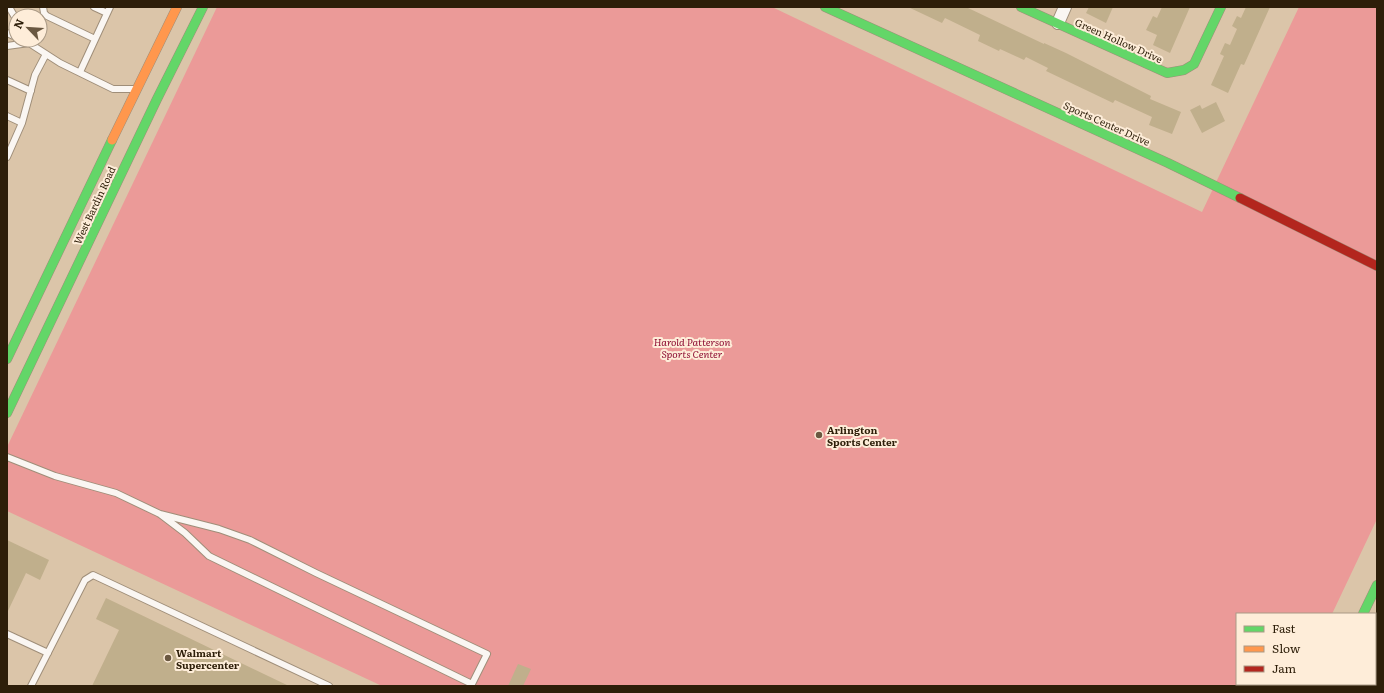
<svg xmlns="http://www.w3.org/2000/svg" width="1384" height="693" viewBox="0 0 1384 693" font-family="Literata,serif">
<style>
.green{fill:#eb9a98}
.building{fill:#c0af8c}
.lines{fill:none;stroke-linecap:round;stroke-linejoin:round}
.lane-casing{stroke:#9f8e79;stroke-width:8}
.street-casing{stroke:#9f8e79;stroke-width:14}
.fast-casing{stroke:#9f8e79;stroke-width:10}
.slow-casing{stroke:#9f8e79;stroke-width:10}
.jam-casing{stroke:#9f8e79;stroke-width:10}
.lane{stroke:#faf6f2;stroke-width:6}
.street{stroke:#faf6f2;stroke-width:12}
.fast{stroke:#63d668;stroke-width:9}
.slow{stroke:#ff974d;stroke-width:9}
.jam{stroke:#b3261e;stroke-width:9}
.poi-dot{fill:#6a5841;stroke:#feedd9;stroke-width:1.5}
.labels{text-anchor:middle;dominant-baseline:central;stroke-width:4;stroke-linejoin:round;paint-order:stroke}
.street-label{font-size:10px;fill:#2d1e09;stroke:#feedd9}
.park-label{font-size:10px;font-style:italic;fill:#8e0e34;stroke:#feedd9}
.poi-label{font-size:10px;font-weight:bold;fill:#2d1e09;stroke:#feedd9;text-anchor:start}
</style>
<rect width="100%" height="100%" fill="#dbc5a9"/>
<path class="green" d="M217 7H772L1202 212 1299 7H1377V519L1332 614H1237V684H1298L1297 686H382L7 511V447Z"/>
<path class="building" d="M908 7H966L1044 44V43L1066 53 1151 96 1150 99 1181 112 1172 134 1149 125 1152 117 1115 100 1113 103 1046 71 1048 68 1026 57 1024 60 1000 49 999 51 978 41 980 35 945 18 942 23Z
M1089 7H1113L1106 23 1086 13Z
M1162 7H1190L1170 53 1153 45 1157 35 1146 30 1153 16 1157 18Z
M1246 7H1270L1244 65 1241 64 1228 93 1211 85 1224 56 1220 54 1225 43 1230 45 1237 29 1232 26 1237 16 1241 18Z
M1216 102 1225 121 1202 133 1190 110 1200 105 1202 109Z
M7 540 49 560 40 580 26 573 7 613Z
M106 598 289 686H92L119 630 96 619Z
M518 664 531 669 523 686H508Z"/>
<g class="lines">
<g class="lane-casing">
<path id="lane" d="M9 7 16 19
M43 7 44 13 47 16 95 39
M94 7 107 13
M7 33 16 37
M27 40 29 43 60 63 113 89H134
M7 46 29 43
M80 72 110 7
M7 80 31 91
M7 116 22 123
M7 157 22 123 35 75 46 54
M7 457 55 476 116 493 160 514 185 533 209 556 472 684 487 654 316 573 250 540 219 529 160 514
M7 634 48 653
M1375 639 1377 635
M1356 684 1357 686
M31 686 85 580 93 575 329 686"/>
</g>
<g class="street-casing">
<path id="street" d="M1058 23 1065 7"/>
</g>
<g class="fast-casing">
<path id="fast" d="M825 7 1168 163 1240 198
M1021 7 1167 73 1184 70 1194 64 1221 7
M7 359 112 140
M7 413 157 99 203 7
M1363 614 1377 585
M1328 686 1329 684"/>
</g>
<g class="slow-casing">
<path id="slow" d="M112 140 177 7"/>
</g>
<g class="jam-casing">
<path id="jam" d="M1240 198 1377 266"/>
</g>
<use href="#lane" class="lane"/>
<use href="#street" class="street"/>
<use href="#fast" class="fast"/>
<use href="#slow" class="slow"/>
<use href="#jam" class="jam"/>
</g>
<g class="poi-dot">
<circle cx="819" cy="435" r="4"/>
<circle cx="168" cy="658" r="4"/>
</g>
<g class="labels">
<g class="street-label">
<text transform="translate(1119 40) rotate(24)">Green Hollow Drive</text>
<text transform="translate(1107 123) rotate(24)">Sports Center Drive</text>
<text transform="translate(94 205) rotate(-65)">West Bardin Road</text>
</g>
<g class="park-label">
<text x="692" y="341">Harold Patterson<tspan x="692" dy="12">Sports Center</tspan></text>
</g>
<g class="poi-label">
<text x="827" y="429">Arlington<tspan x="827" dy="12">Sports Center</tspan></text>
<text x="176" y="652">Walmart<tspan x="176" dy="12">Supercenter</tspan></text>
</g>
</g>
<rect width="1384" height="693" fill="none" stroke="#2d1e09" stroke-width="16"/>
<rect x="1236" y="613" width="140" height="72" fill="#feedd9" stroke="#aa9a86"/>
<rect x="1244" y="626" width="20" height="6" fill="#63d668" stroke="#aa9a86"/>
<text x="1272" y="633" font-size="12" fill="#2d1e09">Fast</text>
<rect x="1244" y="646" width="20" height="6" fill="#ff974d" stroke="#aa9a86"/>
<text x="1272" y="653" font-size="12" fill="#2d1e09">Slow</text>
<rect x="1244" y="666" width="20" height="6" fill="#b3261e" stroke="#aa9a86"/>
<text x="1272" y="673" font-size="12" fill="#2d1e09">Jam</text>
<g transform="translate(28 28) rotate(295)"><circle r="19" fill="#feedd9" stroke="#aa9a86"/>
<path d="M0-3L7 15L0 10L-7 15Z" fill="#6a5841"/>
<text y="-6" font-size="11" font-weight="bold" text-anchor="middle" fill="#2d1e09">N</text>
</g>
</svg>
